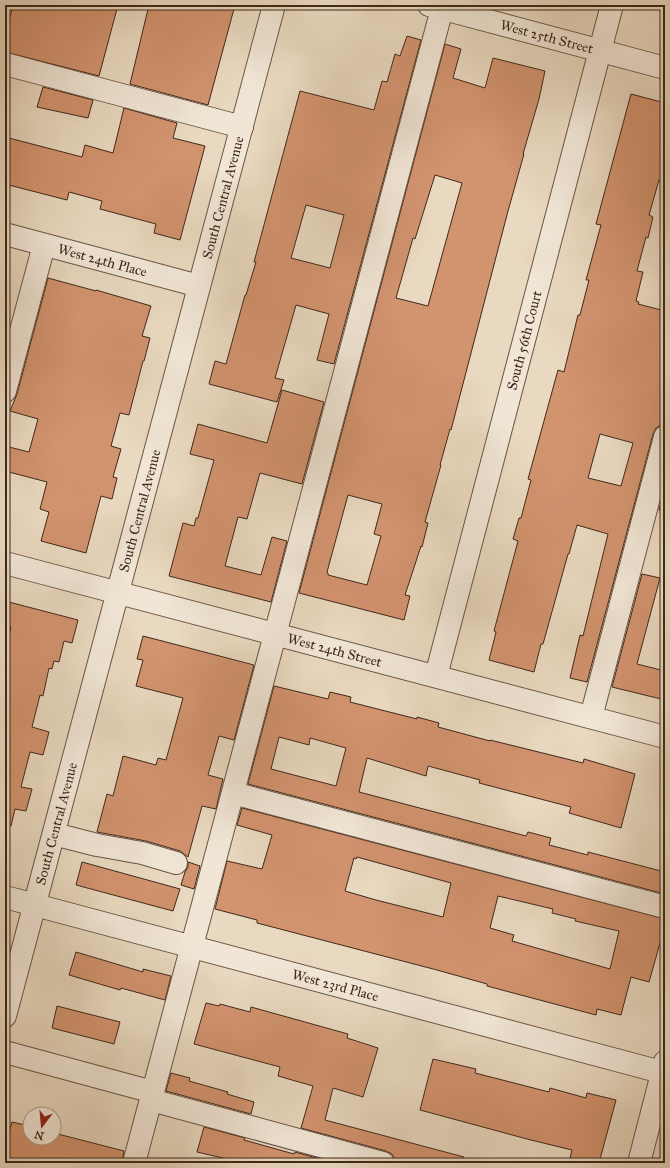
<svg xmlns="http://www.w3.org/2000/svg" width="670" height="1168" viewBox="0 0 670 1168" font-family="'IM FELL Great Primer',serif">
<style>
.building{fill:#d2936f;stroke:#3f2819;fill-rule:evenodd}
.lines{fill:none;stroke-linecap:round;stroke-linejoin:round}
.minor-casing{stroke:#6a5443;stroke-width:24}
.minor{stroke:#f1e6d6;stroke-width:22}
.labels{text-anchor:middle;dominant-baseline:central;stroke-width:3;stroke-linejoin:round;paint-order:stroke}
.street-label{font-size:14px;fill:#3f2819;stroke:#f1e6d6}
</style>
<rect width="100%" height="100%" fill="#e9d9c0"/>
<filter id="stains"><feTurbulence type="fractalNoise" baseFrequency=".005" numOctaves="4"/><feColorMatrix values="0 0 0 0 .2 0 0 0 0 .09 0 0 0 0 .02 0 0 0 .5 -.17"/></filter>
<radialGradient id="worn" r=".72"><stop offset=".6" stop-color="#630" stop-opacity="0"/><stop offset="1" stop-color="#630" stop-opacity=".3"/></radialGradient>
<path class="building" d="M13 5H118L99 76 5 52V16L10 17Z
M149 5H235L208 105 130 84Z
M407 36 421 40 334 364 317 360 329 314 296 305 275 378 284 380 277 402 209 384 215 361 226 364 245 295H246L256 262H254L300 91 374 110 382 81 387 82 395 54 400 56ZM306 205 344 215 330 268 291 258Z
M445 44 461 49 453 78 485 88 493 58 545 71 539 99 523 154H524L508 211 451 430 450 429 440 465H441L425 522 428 523 422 547 421 546 405 595 410 596 404 620 299 593ZM435 175 462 183 428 306 396 298 413 238 415 239ZM348 495 382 504 374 534 381 536 367 585 328 575V573L327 572Z
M43 87 93 100 88 118 37 107Z
M631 94 665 103V169L662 181 659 180 649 215 653 217 648 238 646 237 637 271 643 272 636 301 639 302 638 304 665 311V425H661L656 428 653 434 587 682 570 678 580 635 583 636 608 534 577 525 569 554H568L543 644H541L534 672 489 660 496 632 494 631 518 541 513 539 519 518H521L531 480 528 479 558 370 564 372 578 315H580L589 280H586L601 225 596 224ZM600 434 633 443 621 486 588 478Z
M124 108 177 123 173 138 205 146 180 240 154 233 156 224 100 209 102 201 69 192 67 200 5 184V137L82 157 85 145 113 153Z
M48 278 96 291V290L151 306 142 336 150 338 144 361H143L129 415 120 413 111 446 121 449 113 477 117 478 112 499 101 496 86 553 41 541 49 512 40 509 47 482 5 471V446L29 452 38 419 10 411 17 394Z
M282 390 324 402 302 484 260 473 247 519 238 517 225 566 261 575 272 537 287 541 271 602 169 576 183 523 194 526 196 518H198L214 460 190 454 198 424 267 443Z
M665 486V512L659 510Z
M642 574 660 578 637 664 665 671V700L612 687Z
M5 601 78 620 72 643 64 641 59 662 54 661 52 669 49 668 43 696 40 695 32 727 49 732 43 755 30 752 21 787 32 789 26 811 15 809 11 826H5V650L11 627 5 625Z
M143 636 254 665 234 740 219 736 208 775 223 779 216 809 202 806 188 857 180 851 146 841 97 832 107 794 113 796 123 756 156 765 158 758 166 760 183 698 136 686 143 660 137 659Z
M274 686 328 699 330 692 351 697 350 702 417 719V717L439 723 438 727 490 741V740L583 763 584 759 635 774 621 828 569 813 571 807 479 783 480 780 428 766 426 776 367 758 359 792 526 836 528 832 551 838 549 845 588 855V852L665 872V894L248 784ZM279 737 309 745 310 738 346 748 336 786 271 769Z
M242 808 665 919V937L662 936 649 982 631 977 621 1015 597 1009 596 1015 487 986V984L437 970 257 923V920L215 909 227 861 262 869 272 835 237 825ZM357 857 451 883 443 917 376 900 345 891 354 858 356 859ZM498 896 553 909 552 913 576 919 575 921 619 931 610 969 512 941 514 935 490 928Z
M82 862 180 889 173 911 76 885Z
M188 862 200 866 194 889 181 885 185 872 188 867Z
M76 952 143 972V969L171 976 165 1000 121 988 120 990 69 975Z
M206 1003 219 1006 220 1004 250 1012 251 1007 348 1034 347 1038 378 1048 363 1097 333 1088 325 1120 464 1157V1163H402L395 1161 392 1154 386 1151 301 1128 313 1086 278 1076 280 1067 194 1044Z
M57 1006 120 1022 114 1044 52 1028Z
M433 1059 476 1069 475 1073 549 1092 550 1088 586 1098 587 1093 616 1100 599 1163H588L570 1158 572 1150 527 1139 420 1110Z
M171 1073 190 1078 189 1081 228 1092 227 1094 254 1102 251 1114 166 1091Z
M12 1122 30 1126V1138H54V1133L124 1151 122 1163H5V1147Z
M204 1127 245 1138 244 1140 294 1154 295 1152 331 1162V1163H244L197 1152Z"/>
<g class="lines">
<g class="minor-casing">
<g id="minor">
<path id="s1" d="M429 5 665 68"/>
<path d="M5 64 242 127"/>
<path id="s2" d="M5 234 199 286"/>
<path d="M5 391 44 245"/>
<path id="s3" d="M5 563 665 737"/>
<path id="s4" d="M436 676 612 5"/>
<path d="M591 717 665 437"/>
<path d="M233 793 665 907"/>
<path d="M54 834 97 845 142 853 176 863"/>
<path id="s5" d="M5 897 665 1073"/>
<path id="s6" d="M5 1016 274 5"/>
<path d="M5 1052 153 1092"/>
<path d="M151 1100 383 1163"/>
<path d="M134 1163 443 5"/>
<path d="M639 1163 665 1062"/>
</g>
</g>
<use href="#minor" class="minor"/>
</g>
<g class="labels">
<g class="street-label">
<text stroke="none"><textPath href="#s1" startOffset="122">West 25th Street</textPath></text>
<text stroke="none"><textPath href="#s6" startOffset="847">South Central Avenue</textPath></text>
<text stroke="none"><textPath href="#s2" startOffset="101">West 24th Place</textPath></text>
<text stroke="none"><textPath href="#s4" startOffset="347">South 56th Court</textPath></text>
<text stroke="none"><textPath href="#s6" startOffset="523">South Central Avenue</textPath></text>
<text stroke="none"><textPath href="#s3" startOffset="341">West 24th Street</textPath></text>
<text stroke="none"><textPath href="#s6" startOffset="199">South Central Avenue</textPath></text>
<text stroke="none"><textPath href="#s5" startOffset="342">West 23rd Place</textPath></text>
</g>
</g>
<rect width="670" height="1168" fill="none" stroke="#e9d9c0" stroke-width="20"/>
<rect x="6" y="6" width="658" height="1156" fill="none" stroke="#3f2819" stroke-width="2"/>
<rect x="10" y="10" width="650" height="1148" fill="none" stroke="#3f2819"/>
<g transform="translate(42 1126) rotate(196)"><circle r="19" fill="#f1e6d6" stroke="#aa9a8a"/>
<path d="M0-3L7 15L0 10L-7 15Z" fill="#8f2418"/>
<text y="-6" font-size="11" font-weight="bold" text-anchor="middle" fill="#3f2819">N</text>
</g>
<rect width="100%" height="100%" filter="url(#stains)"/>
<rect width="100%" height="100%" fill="url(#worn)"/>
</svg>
